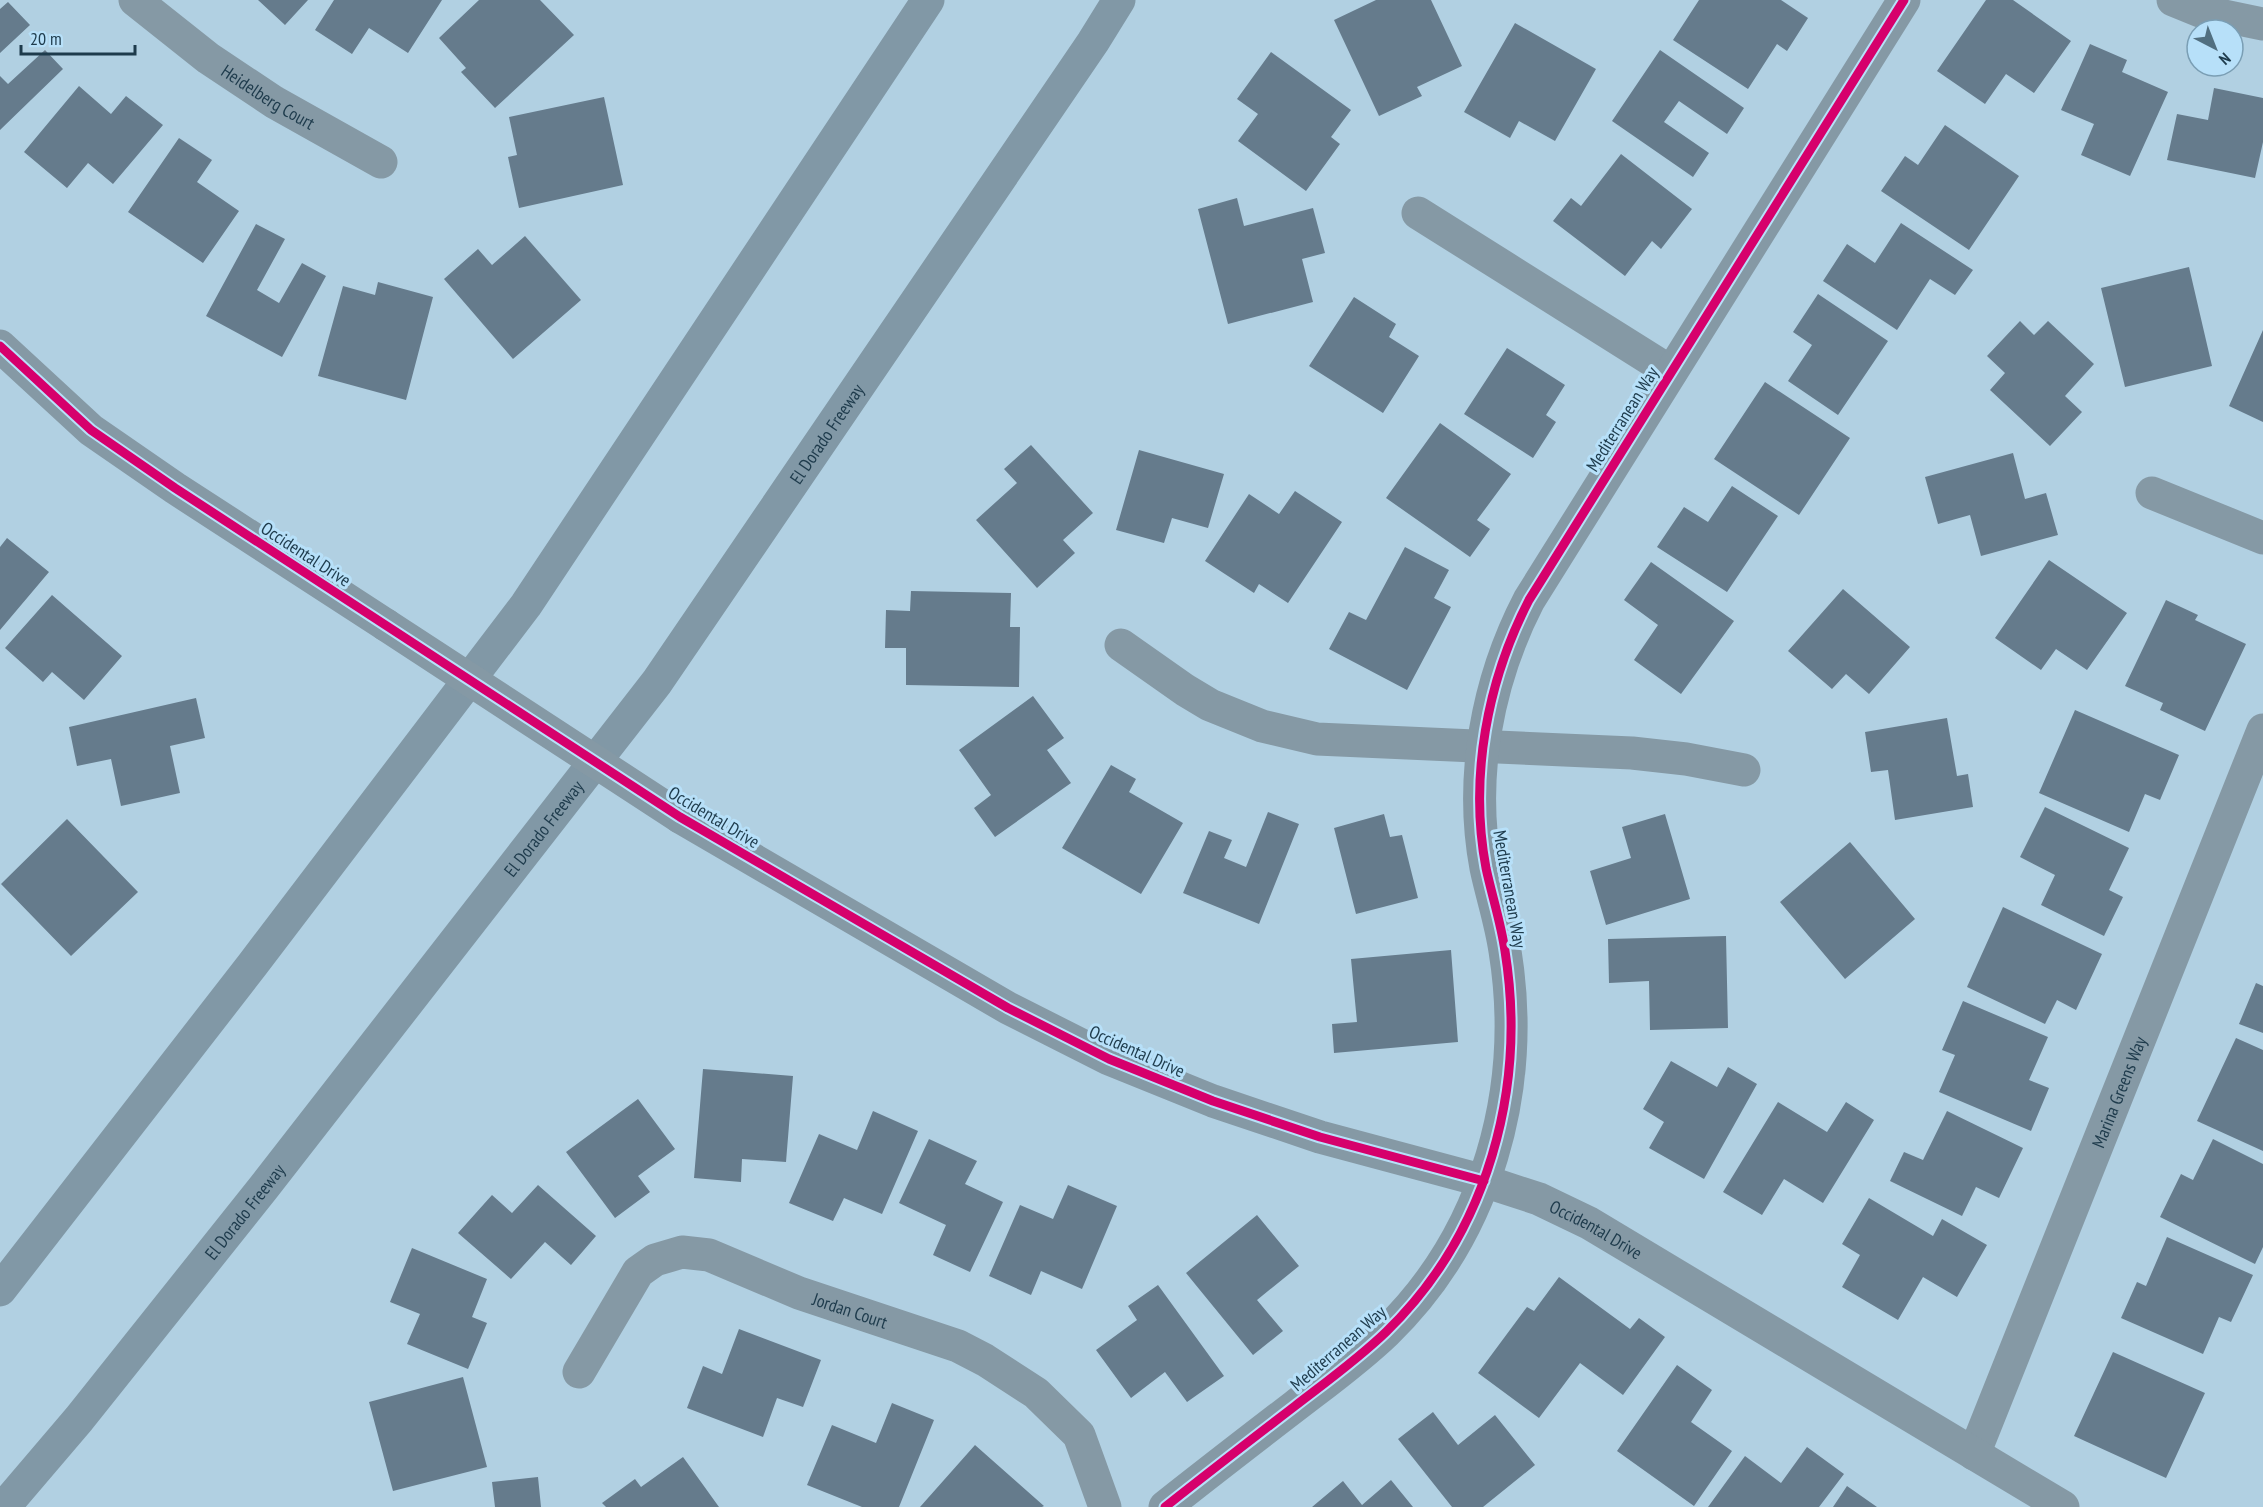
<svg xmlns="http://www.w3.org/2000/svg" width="2263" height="1507" viewBox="0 0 2263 1507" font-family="'PT Sans Narrow',sans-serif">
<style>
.building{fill:#657b8c}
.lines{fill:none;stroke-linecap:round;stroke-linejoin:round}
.minor{stroke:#8599a5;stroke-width:33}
.tertiary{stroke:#8599a5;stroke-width:33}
.motorway{stroke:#8198a6;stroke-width:33}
.tertiary-bridge{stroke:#8599a5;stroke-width:33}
.cycleway-casing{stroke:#b7e0f9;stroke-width:13}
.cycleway{stroke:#d6006c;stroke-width:9}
.labels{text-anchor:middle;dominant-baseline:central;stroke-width:6;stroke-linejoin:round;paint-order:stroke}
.street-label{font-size:18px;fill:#1e3b4c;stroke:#b7e0f9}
</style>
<rect width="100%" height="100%" fill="#b1d0e2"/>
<path class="building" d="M258 0H308L285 25Z
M334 0H442L408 53 369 28 352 54 315 30Z
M479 0H540L574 35 495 108 461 72 466 68 439 38Z
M1376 0H1431L1462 66 1417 87 1422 96 1379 116 1334 20Z
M1699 0H1781L1808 18 1787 51 1777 44 1748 89 1673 40Z
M1986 0H2013L2071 41 2034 93 2006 74 1985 104 1937 71Z
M8 2 30 25 0 53V9Z
M1515 23 1596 69 1555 141 1519 121 1510 138 1464 112Z
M2090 44 2127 60 2122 72 2168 92 2130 176 2081 155 2094 124 2061 110Z
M45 50 63 69 0 130V76L8 84Z
M1660 50 1744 108 1727 134 1679 101 1664 122 1709 153 1693 177 1612 121Z
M1271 52 1351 110 1331 137 1340 144 1306 191 1238 141 1258 114 1237 99Z
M79 86 111 114 126 96 163 125 113 184 88 163 67 188 24 152Z
M2214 88 2263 98V142L2255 178 2167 160 2177 114 2208 120Z
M604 97 623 185 519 208 508 157 517 155 509 117Z
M1945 125 2019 176 1969 250 1881 191 1905 156 1918 165Z
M179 138 212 160 197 182 239 211 203 263 128 212Z
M1621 154 1692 209 1661 249 1652 241 1625 276 1553 221 1571 198 1581 206Z
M1237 198 1244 226 1313 208 1325 253 1302 259 1313 302 1228 324 1198 209Z
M1901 223 1973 270 1955 295 1930 279 1897 330 1823 281 1847 244 1875 263Z
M256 224 285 239 257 290 279 303 302 263 326 276 282 357 206 316Z
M525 236 581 300 513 359 444 279 478 249 492 265Z
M2189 267 2212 366 2125 387 2101 288Z
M378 282 433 297 406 400 318 376 343 286 375 295Z
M1818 294 1888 341 1838 415 1788 381 1812 345 1793 332Z
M1354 297 1396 324 1389 337 1419 356 1383 413 1309 366Z
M2020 321 2034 335 2048 321 2094 364 2065 396 2082 412 2050 446 1990 390 2005 373 1987 356Z
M2263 330V422L2229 406Z
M1507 348 1565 385 1546 415 1556 422 1533 458 1464 414Z
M1765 382 1850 438 1799 515 1714 459Z
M1440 423 1511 474 1477 520 1490 529 1470 557 1386 498Z
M1031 445 1093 513 1063 540 1075 553 1037 588 976 520 1017 483 1004 469Z
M1139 450 1224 474 1208 528 1172 518 1164 543 1116 530Z
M2013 453 2025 499 2046 493 2058 535 1981 556 1970 515 1938 524 1925 477Z
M1732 486 1778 516 1727 592 1657 547 1684 507 1708 522Z
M1295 491 1342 522 1288 603 1259 584 1254 593 1205 561 1249 494 1279 514Z
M7 538 49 572 0 630V547Z
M1405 547 1449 570 1434 598 1451 607 1407 690 1329 649 1349 612 1366 620Z
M2049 560 2127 613 2087 670 2056 649 2041 670 1995 638Z
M1651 562 1734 621 1681 694 1634 660 1658 625 1624 600Z
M1843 589 1910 647 1869 694 1846 674 1832 689 1788 651Z
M911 591 1011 593 1010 627H1020L1019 687 906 685V648H885L886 610 910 611Z
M52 595 122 656 84 700 52 672 43 682 5 648Z
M2166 600 2198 615 2195 620 2246 644 2205 731 2160 710 2163 703 2125 686Z
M1033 696 1064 738 1047 750 1071 783 995 837 974 808 991 795 959 750Z
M196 698 205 738 170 746 180 793 121 806 111 759 77 766 69 727Z
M2075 710 2179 755 2160 800 2145 794 2129 832 2039 793Z
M1947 718 1957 776 1968 774 1973 807 1895 820 1888 770 1871 772 1865 732Z
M1111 765 1136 779 1129 792 1183 823 1141 894 1062 848Z
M2045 807 2129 848 2109 890 2123 897 2104 936 2041 905 2055 875 2020 857Z
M1268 812 1299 824 1259 924 1183 893 1209 831 1232 840 1224 858 1246 867Z
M1384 814 1390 837 1402 835 1418 898 1356 914 1334 828Z
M1665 814 1690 899 1606 925 1590 871 1631 858 1622 827Z
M67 819 138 892 71 956 1 884Z
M1850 842 1915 919 1845 979 1780 902Z
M2003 907 2102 954 2076 1010 2057 1000 2045 1024 1967 987Z
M1726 936 1728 1028 1650 1030 1649 981 1609 983 1608 939Z
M1451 950 1458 1042 1334 1053 1332 1024 1357 1022 1351 959Z
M2256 983 2263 986V1033L2239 1024Z
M1963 1001 2048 1037 2029 1080 2049 1088 2031 1131 1939 1092 1955 1055 1942 1050Z
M2236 1038 2263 1050V1151L2197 1121Z
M1671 1061 1717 1087 1728 1067 1757 1084 1704 1179 1649 1148 1664 1122 1643 1109Z
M703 1069 793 1076 786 1162 742 1159 741 1182 694 1178Z
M638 1099 675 1149 638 1176 650 1192 615 1218 566 1152Z
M1778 1102 1827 1132 1846 1102 1874 1120 1823 1203 1784 1179 1762 1215 1723 1192Z
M873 1111 918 1131 882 1214 844 1198 833 1221 789 1203 819 1134 857 1150Z
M1947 1111 2023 1148 1999 1198 1976 1187 1962 1216 1890 1181 1904 1152 1923 1160Z
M929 1139 977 1161 965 1184 1003 1202 970 1272 933 1255 946 1225 899 1203Z
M2213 1139 2263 1164V1247L2255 1264 2160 1217 2181 1174 2193 1180Z
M538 1185 596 1236 571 1265 545 1242 511 1279 458 1233 492 1195 512 1213Z
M1068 1185 1117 1206 1082 1289 1041 1271 1031 1295 989 1276 1020 1205 1053 1219Z
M1869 1198 1933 1236 1942 1219 1987 1245 1957 1297 1923 1277 1898 1320 1842 1287 1860 1255 1842 1244Z
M1257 1215 1299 1266 1257 1300 1283 1331 1253 1355 1186 1273Z
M2167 1237 2253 1275 2231 1322 2219 1317 2203 1354 2121 1318 2137 1282 2146 1286Z
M412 1248 487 1279 472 1317 487 1323 468 1369 407 1344 420 1314 390 1302Z
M1559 1277 1630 1329 1639 1318 1665 1337 1623 1395 1580 1363 1539 1418 1478 1373 1527 1307 1534 1311Z
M1158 1285 1224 1376 1187 1402 1165 1372 1131 1398 1096 1350 1137 1320 1128 1306Z
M739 1329 821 1360 803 1407 777 1398 763 1437 687 1408 703 1366 722 1374Z
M2113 1352 2205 1393 2166 1478 2074 1436Z
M1677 1365 1712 1390 1691 1422 1732 1451 1694 1506 1617 1451Z
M463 1377 487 1467 393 1491 369 1402Z
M892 1403 934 1420 899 1507H862L807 1485 832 1425 876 1443Z
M1433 1412 1458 1445 1495 1415 1535 1465 1483 1507H1452L1398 1439Z
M975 1445 1044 1506 1042 1507H920Z
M1807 1447 1844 1474 1819 1507H1708L1745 1456 1781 1483Z
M683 1457 719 1507H606L602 1503 635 1479 641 1487Z
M538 1477 541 1507H495L492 1482Z
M1391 1480 1413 1507H1312L1343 1481 1362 1505Z
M1847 1486 1877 1507H1833Z"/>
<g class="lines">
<g class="minor">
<path id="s1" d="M135 0 208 58 274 102 381 162"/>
<path d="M2173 0 2200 11 2263 24"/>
<path d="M1418 213 1671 372"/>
<path d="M2152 493 2263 538"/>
<path d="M1121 645 1185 690 1210 705 1262 726 1317 739 1632 753 1686 759 1744 770"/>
<path id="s2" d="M579 1372 638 1272 655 1260 682 1252 709 1255 799 1293 958 1346 985 1360 1036 1393 1079 1435 1105 1507"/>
<path id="s3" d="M1974 1454 2263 730"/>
<path d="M1165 1507C1208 1473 1252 1439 1295 1406 1326 1382 1358 1359 1386 1332 1488 1233 1527 1088 1505 951 1501 923 1492 896 1486 868 1469 778 1487 681 1529 600L1904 0"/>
</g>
<g class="tertiary">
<path d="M0 346 91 430 175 488 386 625"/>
<path id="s4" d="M680 817 1008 1008 1109 1059 1213 1101 1320 1137 1484 1181 1539 1199 1589 1223 2063 1507"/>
</g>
<g class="motorway">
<path d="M0 1290 253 964 526 605 928 0"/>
<path id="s5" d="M4 1507 79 1419 264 1187 657 682 1093 42 1119 0"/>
</g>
<path class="tertiary-bridge" d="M386 625 680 817"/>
<g class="cycleway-casing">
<path id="cycleway" d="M0 346 91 430 175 488 680 817 1008 1008 1109 1059 1213 1101 1320 1137 1484 1181
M1165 1507C1208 1473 1252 1439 1295 1406 1326 1382 1358 1359 1386 1332 1488 1233 1527 1088 1505 951 1501 923 1492 896 1486 868 1469 778 1487 681 1529 600L1904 0"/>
</g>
<use href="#cycleway" class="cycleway"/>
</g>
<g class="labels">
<g class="street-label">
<text stroke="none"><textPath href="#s1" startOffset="165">Heidelberg Court</textPath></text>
<text transform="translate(1622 419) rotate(-58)">Mediterranean Way</text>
<text stroke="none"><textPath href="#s5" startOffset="1353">El Dorado Freeway</textPath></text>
<text transform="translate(306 554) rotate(33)">Occidental Drive</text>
<text transform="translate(714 817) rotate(31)">Occidental Drive</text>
<text stroke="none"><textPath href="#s5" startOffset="867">El Dorado Freeway</textPath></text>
<text transform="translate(1510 889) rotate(80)">Mediterranean Way</text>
<text transform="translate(1137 1051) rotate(24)">Occidental Drive</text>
<text stroke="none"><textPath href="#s3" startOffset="390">Marina Greens Way</textPath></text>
<text stroke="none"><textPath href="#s5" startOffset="381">El Dorado Freeway</textPath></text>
<text stroke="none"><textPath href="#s4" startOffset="1010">Occidental Drive</textPath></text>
<text stroke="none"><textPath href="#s2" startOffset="344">Jordan Court</textPath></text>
<text transform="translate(1338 1348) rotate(-41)">Mediterranean Way</text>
</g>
</g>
<g transform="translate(2215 48) rotate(138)"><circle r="28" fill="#b7e0f9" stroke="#7a9eb4" stroke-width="1.5"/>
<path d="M0-4.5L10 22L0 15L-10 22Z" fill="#516f80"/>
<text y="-9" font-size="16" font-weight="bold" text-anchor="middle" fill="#1e3b4c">N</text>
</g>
<path d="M21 45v9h114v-9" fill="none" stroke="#1e3b4c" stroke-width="3"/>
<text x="30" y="45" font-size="18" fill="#1e3b4c" stroke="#b7e0f9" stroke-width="4.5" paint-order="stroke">20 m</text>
</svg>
